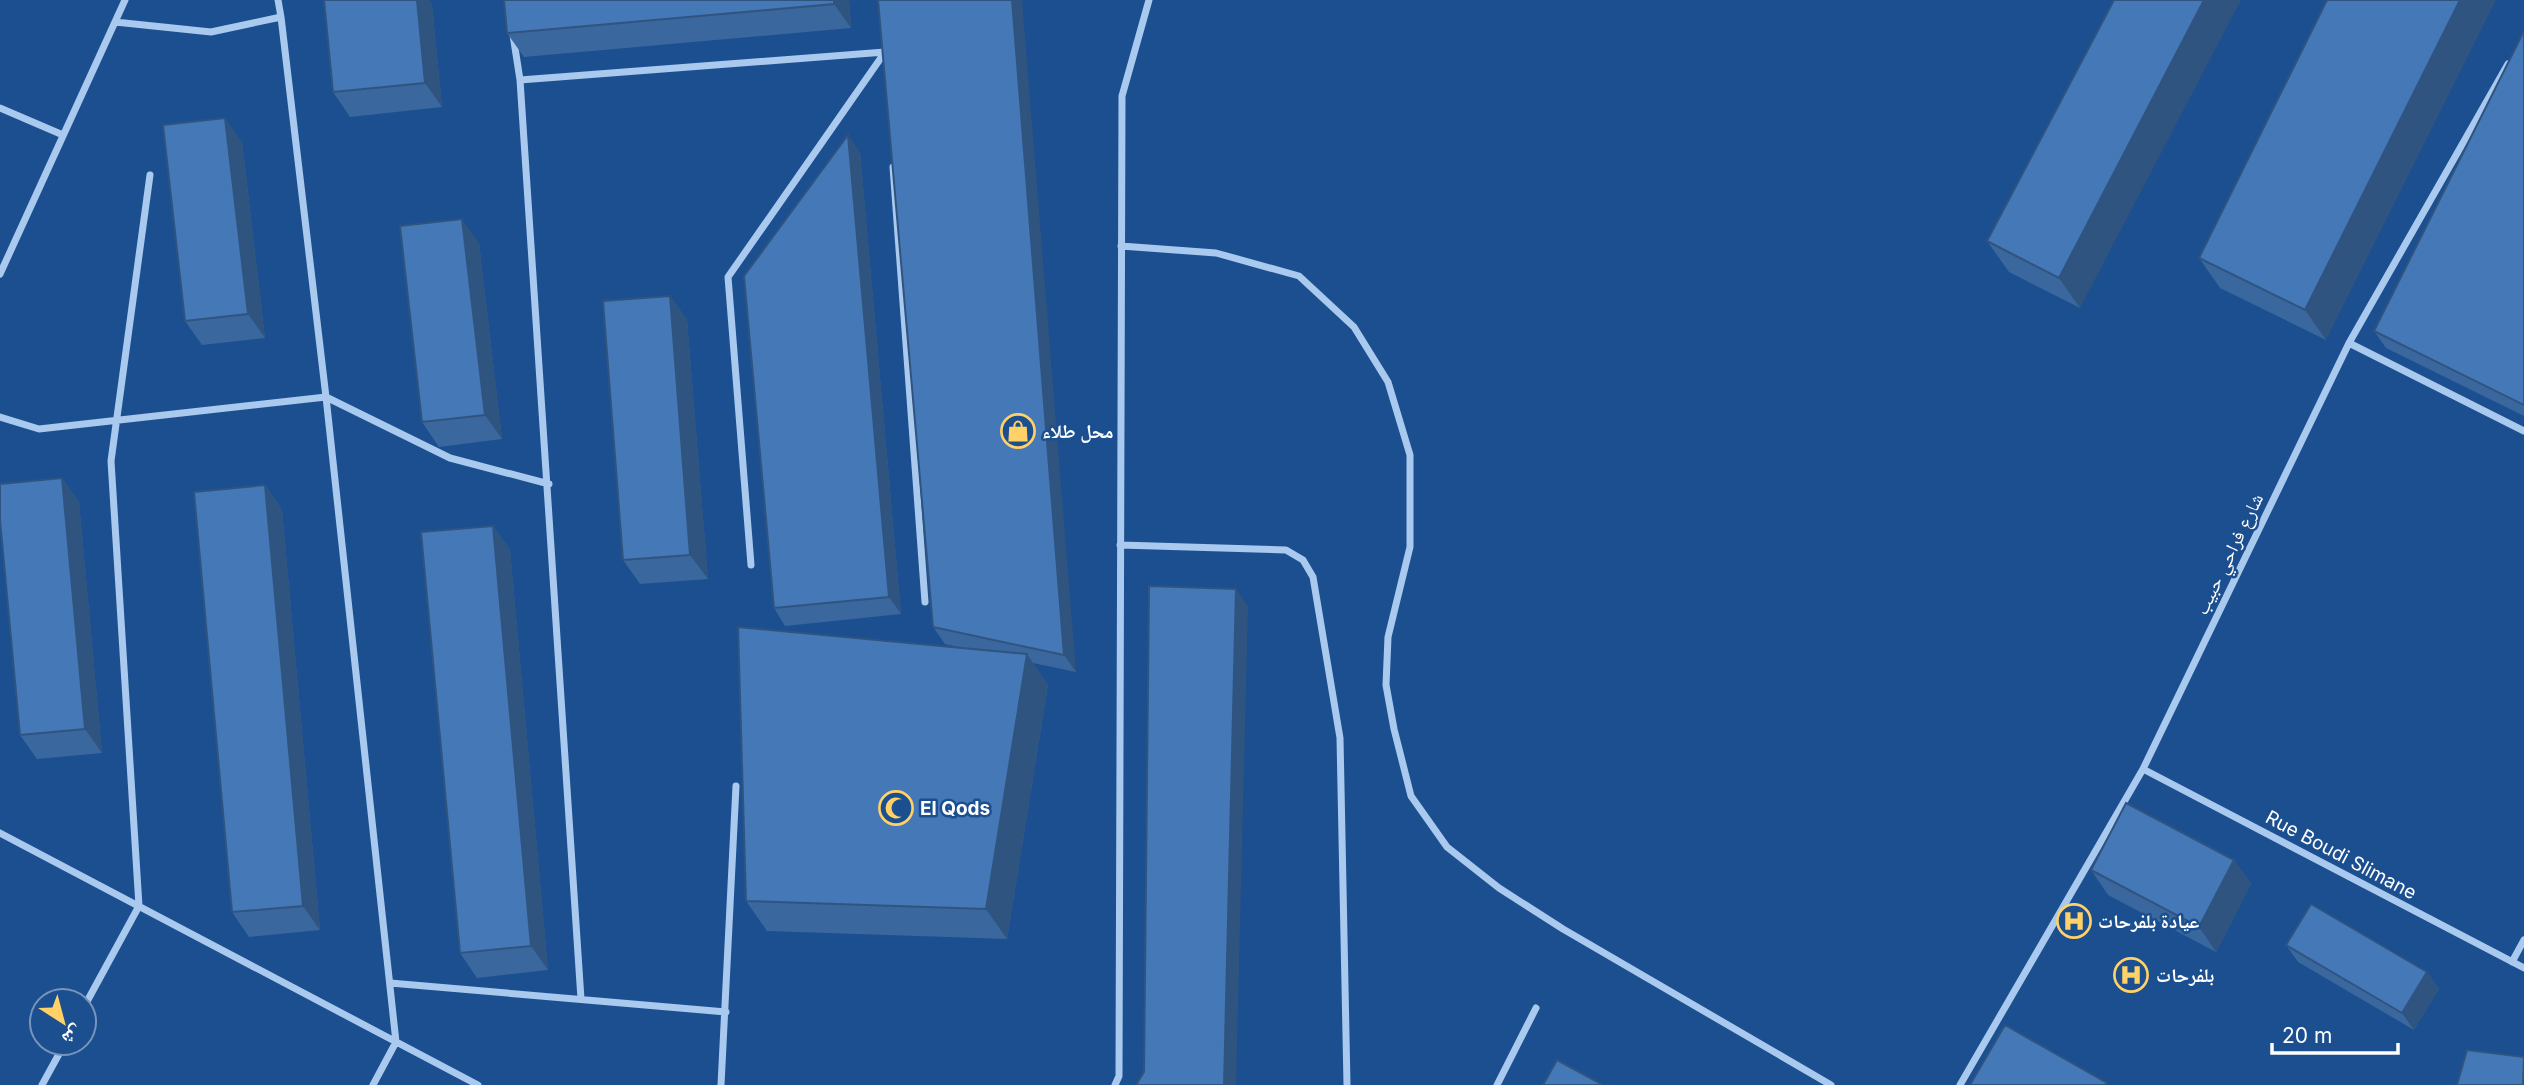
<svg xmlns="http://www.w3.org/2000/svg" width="2524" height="1085" viewBox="0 0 2524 1085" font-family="Inter,'Noto Naskh Arabic',sans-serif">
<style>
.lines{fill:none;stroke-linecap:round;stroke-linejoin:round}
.minor{stroke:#a9c9ee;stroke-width:7}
.wall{fill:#3a679d}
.shaded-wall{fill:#305480}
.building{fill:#4478b7;stroke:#305480;stroke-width:2}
.labels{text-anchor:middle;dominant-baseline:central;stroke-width:5;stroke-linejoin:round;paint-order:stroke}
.poi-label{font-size:19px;font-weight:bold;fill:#fff;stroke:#1b4f8f;text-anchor:start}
.street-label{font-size:19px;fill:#fff;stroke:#1b4f8f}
</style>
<rect width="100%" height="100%" fill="#1b4f8f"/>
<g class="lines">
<path class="minor" d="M278 0 281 17 326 397 396 1042 373 1085
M115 22 211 32 281 17
M513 35 520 80 581 999
M520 80 885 52 728 277 751 565
M0 108 63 135
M893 167 925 602
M1121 246 1216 253 1299 276 1354 327 1388 382 1410 455V547L1388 637 1386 685 1394 729 1411 796 1447 847 1499 888 1563 929 1831 1085
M0 274 125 0
M2349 343 2524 431
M0 417 39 429 326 397 450 458 549 484
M1120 545 1286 550 1303 560 1313 577 1340 738 1347 1085
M2143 769 2524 968
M0 833 478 1085
M2512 962 2524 940
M390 983 726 1012
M84 1007 139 906 111 461 150 175
M42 1085 65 1043
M721 1085 736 786
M1115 1085 1119 1076 1122 96 1149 0
M1497 1085 1536 1008
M1960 1085 2143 769 2349 343 2508 64"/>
</g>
<path class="wall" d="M324 0H429L432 5 442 107 350 117 333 92Z
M504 0H849L851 28 524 57 507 33Z
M878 0 1076 672 1033 663 1048 685 1007 939 767 931 746 901 967 649 945 644 933 627Z
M2114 0 2080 308 2009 272 1987 241Z
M2327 0 2326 340 2220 288 2199 258Z
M2524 31V416L2386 348 2374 331Z
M242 142 265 338 202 345 185 321Z
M860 152 901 614 785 626 774 608Z
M479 243 502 439 439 447 422 422Z
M670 296 687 320 708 579 640 584 623 560Z
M62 478 79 502 102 753 37 759 20 735Z
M265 485 282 510 320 930 249 937 232 912Z
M493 526 510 550 548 970 477 978 460 953Z
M2234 860 2251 884 2216 952 2108 895 2091 870Z
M2286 945 2427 972 2439 989 2414 1030 2298 962Z"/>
<path class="shaded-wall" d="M417 0H429L432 5 442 107 425 83Z
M834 0H849L851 28 834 4Z
M1012 0H1022L1076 672 1064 655Z
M2204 0H2241L2080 308 2059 278Z
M2460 0H2496L2326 340 2305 310Z
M225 118 242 142 265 338 248 314Z
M848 135 860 152 901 614 889 597Z
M462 219 479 243 502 439 485 415Z
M670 296 687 320 708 579 690 555Z
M62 478 79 502 102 753 85 729Z
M265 485 282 510 320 930 303 906Z
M493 526 510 550 548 970 531 946Z
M1236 589 1248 606 1236 1085H1224Z
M1027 654 1048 685 1007 939 986 909Z
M2234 860 2251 884 2216 952 2199 927Z
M2427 972 2439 989 2414 1030 2402 1013Z"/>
<path class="building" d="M324 0H417L425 83 333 92Z
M504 0H834V4L507 33Z
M878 0H1012L1064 655 933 627Z
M2114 0H2204L2059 278 1987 241Z
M2327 0H2460L2305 310 2199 258Z
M2524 31V405L2374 331Z
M225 118 248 314 185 321 163 125Z
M848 135 889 597 774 608 744 276Z
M462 219 485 415 422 422 400 226Z
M670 296 690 555 623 560 603 301Z
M62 478 85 729 20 735 0 520V484Z
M265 485 303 906 232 912 194 492Z
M493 526 531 946 460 953 421 532Z
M1149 586 1236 589 1224 1085H1136L1144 1072Z
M738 627 1027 654 986 909 746 901Z
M2126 803 2234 860 2199 927 2091 870Z
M2311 904 2427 972 2402 1013 2286 945Z
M2005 1025 2107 1083 2105 1085H1970Z
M2467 1050 2524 1057 2523 1085H2457Z
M1557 1060 1603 1085H1543Z"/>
<defs>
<g id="shop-ring" transform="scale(1.75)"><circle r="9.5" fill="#1b4f8f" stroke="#ffd166" stroke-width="1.5"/><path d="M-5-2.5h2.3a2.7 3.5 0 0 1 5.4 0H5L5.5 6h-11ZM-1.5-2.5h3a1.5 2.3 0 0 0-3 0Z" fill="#ffd166"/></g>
<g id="mosque-ring" transform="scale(1.75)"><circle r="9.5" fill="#1b4f8f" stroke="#ffd166" stroke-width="1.5"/><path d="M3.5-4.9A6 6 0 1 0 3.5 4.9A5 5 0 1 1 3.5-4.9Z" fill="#ffd166"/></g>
<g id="hospital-ring" transform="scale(1.75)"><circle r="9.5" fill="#1b4f8f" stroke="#ffd166" stroke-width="1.5"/><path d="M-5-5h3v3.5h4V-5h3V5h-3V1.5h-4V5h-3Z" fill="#ffd166"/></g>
</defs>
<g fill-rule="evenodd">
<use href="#shop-ring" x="1018" y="431"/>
<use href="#mosque-ring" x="896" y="808"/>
<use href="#hospital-ring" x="2074" y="921"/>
<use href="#hospital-ring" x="2131" y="975"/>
</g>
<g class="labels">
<g class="poi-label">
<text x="1042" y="431">محل طلاء</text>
<text x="920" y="808">El Qods</text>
<text x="2098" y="921">عيادة بلفرحات</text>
<text x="2156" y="975">بلفرحات</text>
</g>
<g class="street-label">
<text transform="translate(2229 554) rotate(-64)">شارع فراحي حبيب</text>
<text transform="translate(2341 855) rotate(28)">Rue Boudi Slimane</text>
</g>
</g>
<g transform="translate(63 1022) rotate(144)"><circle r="33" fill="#1b4f8f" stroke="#7695bc" stroke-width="2"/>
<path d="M0-5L12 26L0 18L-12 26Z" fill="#ffd166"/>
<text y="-10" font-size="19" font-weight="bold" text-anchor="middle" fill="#ffffff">ش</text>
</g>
<path d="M2272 1043v10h126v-10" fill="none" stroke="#ffffff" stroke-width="3.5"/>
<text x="2282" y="1043" font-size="21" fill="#ffffff" stroke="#1b4f8f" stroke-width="5" paint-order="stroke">20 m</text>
</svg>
